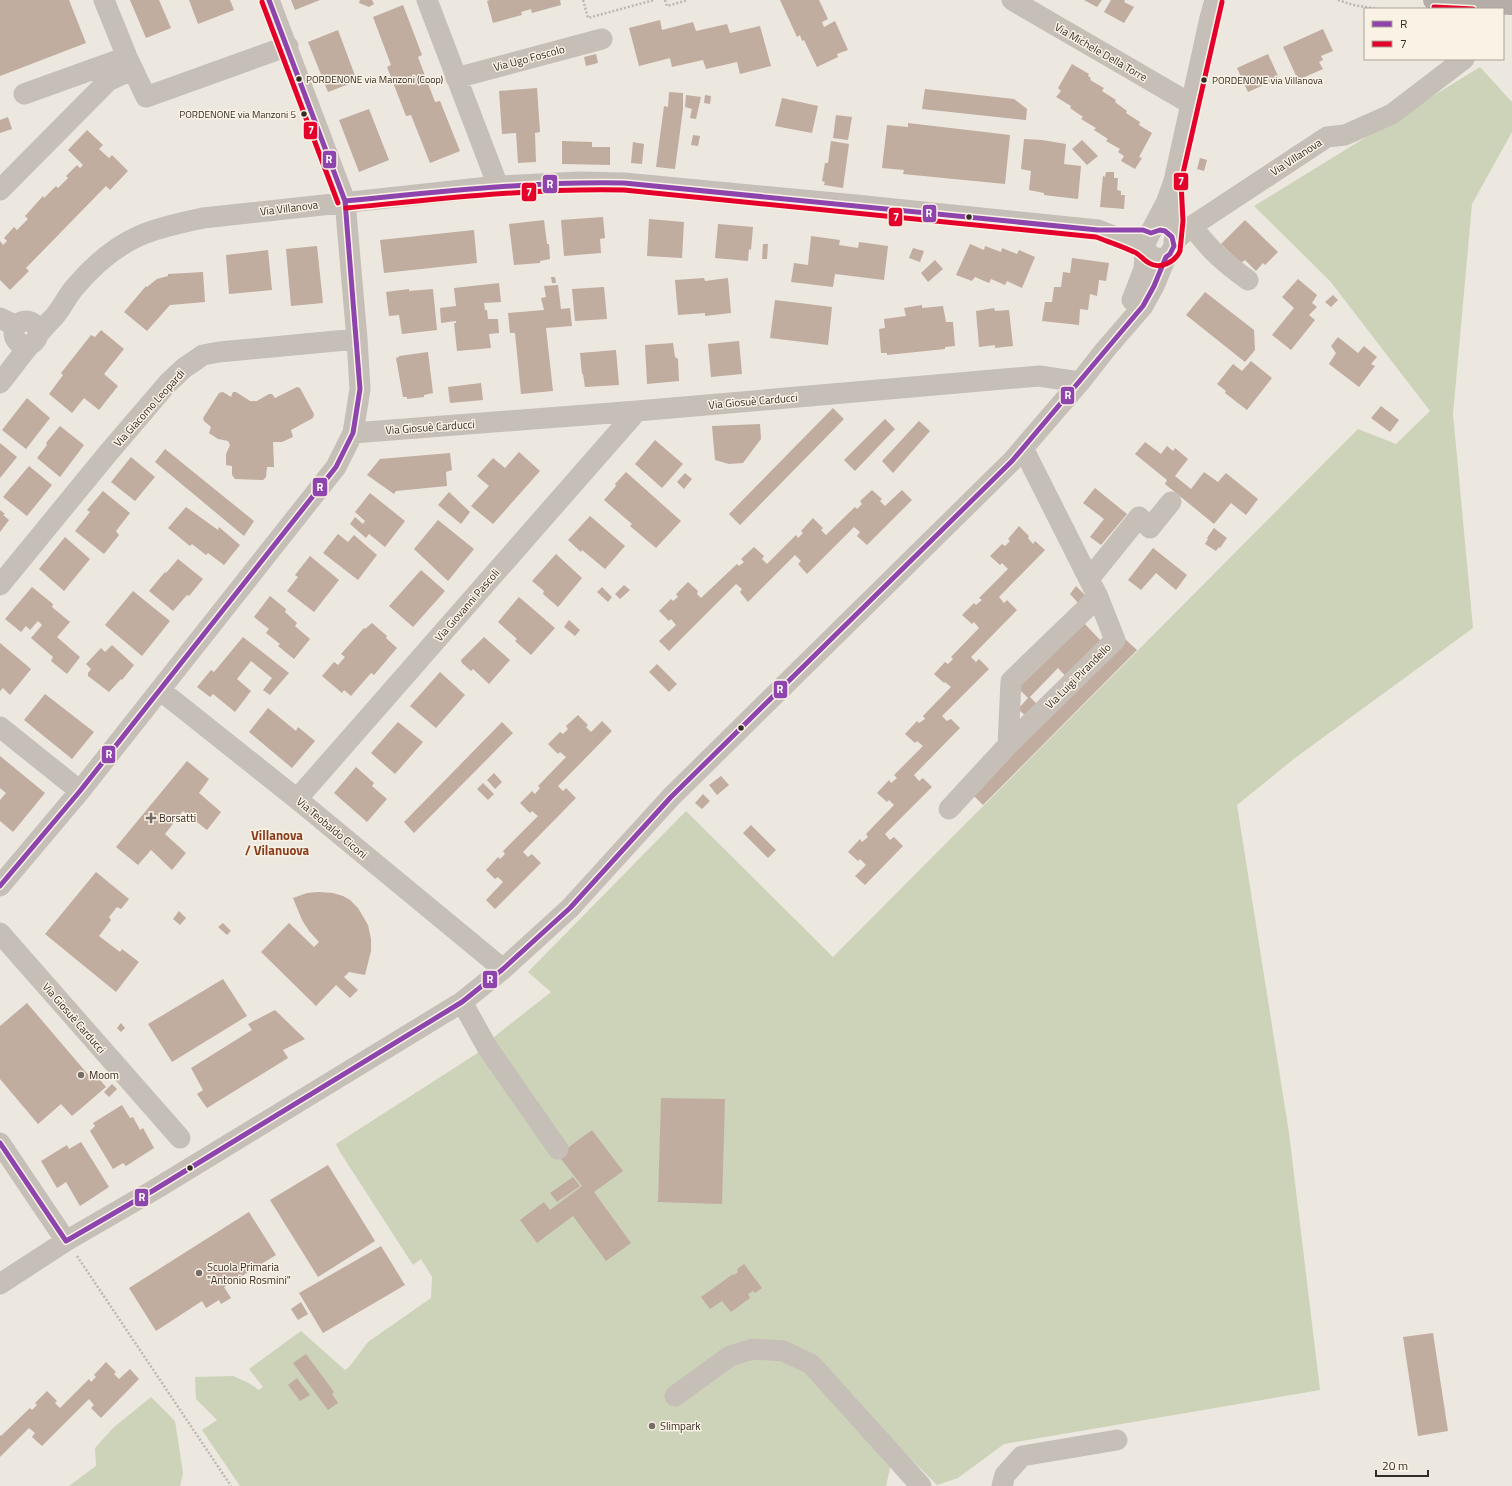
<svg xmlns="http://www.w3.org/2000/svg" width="1512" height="1486" viewBox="0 0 1512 1486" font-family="'Titillium Web',sans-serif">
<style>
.green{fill:#ccd3b8}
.building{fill:#c1aca0}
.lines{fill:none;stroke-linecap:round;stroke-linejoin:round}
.path{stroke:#beb7b1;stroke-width:2.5;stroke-dasharray:2 2;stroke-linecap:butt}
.minor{stroke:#c6bfb8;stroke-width:21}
.major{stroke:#b4ada8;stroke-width:22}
.bus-1-casing{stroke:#faf2e5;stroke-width:8}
.bus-2-casing{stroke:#faf2e5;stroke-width:8}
.bus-1{stroke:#8e44ad;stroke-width:5}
.bus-2{stroke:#e4002b;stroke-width:5}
.bus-dot{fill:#362c26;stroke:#faf2e5;stroke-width:1.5}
.poi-dot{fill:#766d67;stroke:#faf2e5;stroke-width:1.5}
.labels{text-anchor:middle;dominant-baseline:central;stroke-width:3;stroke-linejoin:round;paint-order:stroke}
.bus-label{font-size:10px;fill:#362c26;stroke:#faf2e5;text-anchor:start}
.street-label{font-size:11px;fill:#362c26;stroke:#faf2e5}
.poi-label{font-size:11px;fill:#362c26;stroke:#faf2e5;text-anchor:start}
.quarter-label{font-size:13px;font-weight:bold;fill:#893c1c;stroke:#faf2e5}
.line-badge{stroke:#faf2e5;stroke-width:1.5}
.badge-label{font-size:11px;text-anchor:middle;font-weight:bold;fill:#fff}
</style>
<rect width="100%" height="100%" fill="#ece7df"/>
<path class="green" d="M1480 67 1512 102V132L1472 204 1453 414 1473 628 1295 758 1237 805 1289 1133 1320 1390 1004 1444 958 1478 937 1485 833 1382 891 1464 886 1486H240L202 1430 217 1420 196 1399 195 1377 233 1376 249 1383 259 1390 263 1387 249 1369 301 1331 345 1370 350 1366 368 1342 431 1298 432 1277 421 1259 413 1265 340 1152 336 1144 487 1047 494 1037 551 992 528 972 686 811 833 957 1358 429 1396 444 1430 411 1330 281 1254 206Z
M151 1397 175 1421 183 1473 180 1486H69L96 1466 95 1448 113 1428Z"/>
<path class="building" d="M0 0H69L86 43 0 76Z
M130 0H159L171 28 146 38Z
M189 0H230L234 10 198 24Z
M291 0H320L295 10Z
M360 0H372L374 4 369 7 359 3Z
M490 0H560L561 5 532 13 531 9 521 12 522 15 493 23 487 1Z
M780 0H819L828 19 822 22 824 27 835 21 848 50 837 54 838 57 817 67 804 40 802 41 800 35 797 37Z
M1084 0H1102L1097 7Z
M1111 0H1125L1124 2 1134 7 1124 23 1104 12Z
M403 5 422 55 418 57 435 102 440 101 460 151 430 163 411 115 406 116 387 67 391 65 373 17Z
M660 20 662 30 693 22 696 31 727 24 730 33 760 26 771 66 740 74 737 62 706 69 703 60 672 67 670 58 639 66 629 28Z
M1323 29 1333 51 1321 56 1323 60 1319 62 1323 69 1298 80 1283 47Z
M338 30 357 81 328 92 308 42Z
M596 54 598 63 586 66 584 57Z
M1268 54 1279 78 1248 92 1237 68Z
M1072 64 1089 74 1088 76 1091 78 1090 80 1104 88 1102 91 1116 100 1115 102 1127 111 1126 113 1140 122 1139 125 1152 133 1139 157 1142 158 1135 169 1121 161 1124 156 1118 152 1120 149 1106 141 1108 139 1094 130 1096 128 1081 119 1083 117 1070 108 1071 106 1056 97 1061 91 1058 88Z
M537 88 540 132 535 133 536 162 518 163 516 133 502 134 499 91Z
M925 89 1014 99 1027 109 1026 120 922 109Z
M669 92 683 93V109L675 169 656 167 664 106 668 107Z
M686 95 701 97 696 119 690 118 692 109 685 107Z
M705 95 711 96 710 104 704 103Z
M782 98 818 106 812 133 775 126Z
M369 109 389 160 359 172 339 120Z
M836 115 852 117 848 140 833 138Z
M8 117 12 129 0 133V120Z
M908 123 1010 135 1005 184 903 174 904 170 882 168 887 125 908 127Z
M87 130 103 145 99 149 109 158 112 155 128 171 110 190 106 186 26 268 29 271 10 290 0 280V241L3 245 7 241 4 238 14 227 17 230 28 219 25 216 43 196 44 198 56 186 58 188 68 178 66 176 77 165 80 168 83 165 68 150Z
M693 135 700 136 698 146 691 145Z
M1024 139 1042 140 1066 144 1064 164 1081 166 1078 199 1044 195V193L1029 190 1031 171 1021 169Z
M1082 140 1098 156 1087 165 1072 149Z
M562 141 592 142V147H610V165L562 164Z
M831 141 849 144 843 188 824 185 825 182 822 181 825 163H828Z
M633 142 644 144 642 164 631 163Z
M1200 158 1207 160 1204 171 1197 169Z
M1106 172H1114V178H1118L1117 190 1121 191V195H1125L1124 209 1100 207 1103 176 1105 177Z
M603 217 605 238 600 239 601 253 564 256 561 220Z
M649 219 684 222 682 258 647 256Z
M544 220 547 244H549L550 259 540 261V263L514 265 509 224Z
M1245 220 1278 252 1265 265 1263 263 1256 271 1245 260 1241 263 1221 244Z
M718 224 753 227 751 250 749 249 748 261 715 258Z
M474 230 477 263 384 273 380 240Z
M811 236 840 240 839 245 858 248 859 242 888 246 884 280 835 274 833 287 791 282 794 263 808 265Z
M763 244H768L767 259H762Z
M970 244 984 250 985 246 1001 252 1002 248 1017 254 1019 250 1035 257 1022 288 1007 281 1005 285 991 279 989 283 975 277 972 281 956 275Z
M317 246 323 303 291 306 286 249Z
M913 248 924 251 920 262 909 258Z
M268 250 272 290 229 294 226 255Z
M1072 258 1109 263 1106 281 1099 280 1097 296 1090 294 1088 310 1080 309 1079 325 1042 321 1045 302H1052L1054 287H1061L1063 272 1070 273Z
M935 260 943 269 928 282 921 273Z
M203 272 205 302 170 305 147 331 124 312 146 286 147 287 157 279 168 276V274Z
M551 277H555L556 283H552Z
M704 278 705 281 728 278 731 313 705 316V313L678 315 675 280Z
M1298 279 1317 295 1312 303 1317 307 1309 315 1315 320 1291 350 1272 335 1294 308 1282 297Z
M499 283 501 302 484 303 485 310H487L488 319H498L499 333 489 334 491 348 457 351 454 323H456V321L441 323 440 308 456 306 454 288Z
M558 285 561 309 570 308 572 326 546 328 553 391 521 394 515 333H510L508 313 544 310 541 298 546 297 544 286Z
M604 287 607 319 575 321 572 289Z
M409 289V291L433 289 437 330 402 334 399 315 389 316 386 292Z
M1205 292 1254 330 1255 350 1245 362 1186 315Z
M1333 295 1338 300 1331 307 1325 302Z
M775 300 832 307 828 345 770 338Z
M922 305V308L943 306 946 322H953L955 346 945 347V349L887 355V353H881L879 329 885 328 884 319 906 316 904 308Z
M994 308 995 311 1009 310 1013 346 995 348V345L979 347 976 311Z
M101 330 124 349 104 374 118 386 99 410 84 398 72 413 49 394 63 375 61 373 91 335 95 337Z
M1338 337 1358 353 1364 346 1377 357 1371 364 1375 366 1359 387 1329 364 1336 353 1331 346Z
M739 341 742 374 711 377 708 344Z
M673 343 675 357 678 359 679 381 647 384 645 345Z
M616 350 619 385 585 387 583 374H582L580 353Z
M428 352 433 393 424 395V397L407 399V397H403L396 358 399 357V356Z
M1251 361 1272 378 1247 410 1225 393 1226 391 1217 384 1233 364 1242 371Z
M481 383 483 400 450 403 448 387Z
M297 387 300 388 314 414 313 418 291 430 293 437 282 442H273L274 467H267L266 477 263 480 235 479 232 475V466L226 465V454L230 445 228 441 218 439 209 433 211 427 204 421 203 418 219 393 223 392 231 397 233 392H236L250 401H257L269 394H272L275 398Z
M27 398 50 418 26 449 2 430Z
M1381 406 1399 420 1390 432 1371 418Z
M833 408 844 419 740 525 729 514Z
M885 419 895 429 855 471 844 460Z
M919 421 930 431 893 473 882 461Z
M760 424 761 439 743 463 729 464 715 460 712 426Z
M60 426 84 445 60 477 37 458 47 445 46 443Z
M655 440 683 464 662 488 635 464Z
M1145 442 1161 454 1167 446 1173 451 1175 448 1188 459 1175 476 1191 489 1204 472 1218 482 1226 473 1258 499 1246 515 1231 503 1214 524 1165 484 1167 480 1135 454Z
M0 443 17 457 0 478Z
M165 449 254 521 244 536 155 462Z
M519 452 540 471 493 524 471 506 489 486 477 476 493 458 505 468Z
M450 453 452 470 446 472 447 486 396 491 394 494 367 475 380 459Z
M131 457 155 477 135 501 111 482Z
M29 466 52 485 27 516 3 497Z
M626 472 681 521 656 548 630 526 632 524 604 500 616 486 615 484Z
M685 473 692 479 684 489 677 482Z
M1095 488 1127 514 1101 545 1090 537 1104 519 1083 503Z
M872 490 882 499 880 501 885 506 902 490 912 500 867 545 857 536 860 532 854 527 807 574 798 564 801 561 795 555 748 602 740 592 742 589 736 584 669 651 659 641 676 625 671 619 669 621 659 611 671 599 673 601 678 597 676 594 688 582 698 591 697 594 701 598 737 564 739 566 744 562 741 559 754 547 764 556 762 559 767 564 796 535 798 538 803 533 801 531 813 518 823 528 821 530 826 535 855 507 857 509 862 504 860 501Z
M103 491 130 513 116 531 119 535 104 554 75 531 90 512 87 510Z
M449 492 470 512 461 524 438 505Z
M370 493 405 521 385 547 369 534 366 538 350 524 355 517 363 524 365 521 355 512Z
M186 507 218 530 219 527 240 545 224 565 208 553 206 555 192 544 190 546 168 528Z
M0 510 5 514 3 515 9 520 0 532Z
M590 516 625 546 605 569 582 550 581 552 568 540Z
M438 520 474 549 448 581 414 549Z
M1019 526 1029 536 1028 538 1033 544 1035 541 1045 550 999 597 1004 603 1007 600 1017 610 971 657 976 662 979 659 989 669 942 716 947 721 951 719 960 728 914 775 919 781 923 778 932 787 885 834 890 840 894 837 903 846 865 885 855 876 866 865 860 859 858 861 848 852 860 839 862 842 868 837 866 834 894 805 889 800 887 802 877 793 889 780 891 783 897 778 894 775 923 746 917 741 915 743 905 734 917 721 919 723 925 719 923 716 951 687 945 682 944 683 934 674 945 662 948 664 953 659 951 657 979 628 974 622 972 624 962 615 974 603 976 605 982 600 979 598 1008 569 1002 563 1000 565 990 556 1002 544 1005 546 1010 541 1008 539Z
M1214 528 1227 538 1220 548 1219 547 1216 551 1205 544 1208 539 1207 538Z
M338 534 348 542 354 535 377 555 358 580 323 553Z
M65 537 90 559 64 591 39 569Z
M1153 548 1187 575 1176 590 1156 573 1141 590 1128 580Z
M556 554 582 578 558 607 543 594 544 591 532 581Z
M310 556 339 580 314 612 287 591 298 577 295 575Z
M178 559 203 579 189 596 187 595 173 611 149 591 165 572 166 573Z
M421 570 445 591 413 627 389 606Z
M624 585 630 590 620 599 615 594Z
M1076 586 1087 597 1080 605 1070 594Z
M32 587 53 604 52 607 70 622 57 637 80 657 67 674 51 661 53 657 31 638 42 625 38 621 30 630 26 626 21 632 5 619Z
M602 587 612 597 608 602 597 592Z
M133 591 170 621 142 656 105 625Z
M270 596 286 609 285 612 297 623 295 626 310 639 294 659 278 646 280 644 266 633 269 629 254 617Z
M519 597 555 628 531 655 515 641 517 639 498 622Z
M569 620 580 630 575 636 564 627Z
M1082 621 1104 644 1069 680 1058 668 1030 697 1041 708 1030 720 1018 709 1028 698 1017 687Z
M372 623 387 636 386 638 397 648 374 675 371 673 351 696 344 690 342 693 322 676 334 662 338 665 345 657 341 654 364 628 365 629Z
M243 637 289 673 270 695 263 690 272 678 251 661 237 679 251 691 235 712 213 694 210 697 197 687 211 670 214 672Z
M484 637 510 660 489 684 473 669 471 671 462 663 461 660Z
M1125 639 1137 650 983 805 972 794Z
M0 643 31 669 10 695 3 688 0 691Z
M112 645 134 665 122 680 121 679 109 692 88 676V673L91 669 86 664 101 648 105 652Z
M657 664 677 684 669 692 649 672Z
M440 672 465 695 436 728 410 706Z
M45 694 94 732 72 759 24 720Z
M268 708 296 731 298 727 315 741 292 768 249 732Z
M578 715 588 725 586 727 591 732 602 721 612 731 558 786 563 791 566 788 576 798 523 852 528 857 532 854 541 863 495 909 486 900 503 882 498 877 495 879 486 870 498 857 500 859 505 854 503 851 538 816 532 811 530 813 520 803 532 791 535 794 540 788 538 786 566 757 560 752 558 754 548 744 560 732 563 734 568 729 566 726Z
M398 722 423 742 395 774 371 753Z
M502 722 513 733 414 833 404 822Z
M0 756 45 793 13 832 0 821V800L6 793 0 788Z
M187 761 209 779 199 793 221 812 207 830 183 811 165 834 186 853 172 870 151 850 138 865 116 847Z
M356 767 374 783 372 786 387 799 367 822 334 793Z
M494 773 502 782 495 789 487 780Z
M721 776 729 785 717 795 709 785Z
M483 783 494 794 488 800 477 789Z
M703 794 710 801 702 809 695 803Z
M751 825 776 850 768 858 743 833Z
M96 872 129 899 121 909 117 907 109 917 111 920 99 936 120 952 122 949 139 962 116 992 45 934Z
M318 892 333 893 343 896 350 900 358 908 368 925 371 939V951L365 975 349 972 344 977 358 990 350 998 336 985 316 1006 261 952 289 923 314 947 319 942 309 931 302 920 293 898 307 893Z
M179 911 186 918 180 925 173 919Z
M223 923 231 931 227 935 218 927Z
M223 979 247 1016 172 1062 148 1024Z
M27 1003 91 1078 96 1075 106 1087 72 1116 61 1104 38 1124 0 1079V1026Z
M275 1010 305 1039 283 1050 288 1058 207 1108 197 1094 203 1090 191 1068 252 1030 248 1024Z
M121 1023 125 1028 121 1032 117 1028Z
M112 1084 117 1089 109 1097 104 1092Z
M661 1098 725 1099 722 1204 658 1202Z
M122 1105 130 1118 133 1117 140 1130 143 1128 154 1148 126 1166 123 1163 113 1169 90 1131 95 1126 93 1123Z
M592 1130 623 1171 594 1192 631 1243 606 1261 573 1216 537 1243 520 1220 544 1202 550 1210 582 1186 558 1155Z
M81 1142 109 1187 80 1206 66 1182 57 1188 41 1161 67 1145 69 1149Z
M328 1165 375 1241 318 1277 270 1200Z
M573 1177 580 1186 557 1202 550 1193Z
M249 1212 276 1255 224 1287 231 1298 221 1304 219 1300 206 1308 202 1301 156 1331 129 1288Z
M381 1246 405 1285 323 1333 299 1293Z
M744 1264 762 1288 755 1293 753 1291 748 1294 750 1298 731 1312 722 1301 710 1309 701 1297 733 1274 734 1275 738 1272 737 1269Z
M301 1302 308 1314 298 1320 291 1309Z
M1433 1333 1448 1431 1418 1436 1403 1337Z
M306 1354 334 1392 332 1394 338 1403 328 1410 293 1363Z
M106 1362 116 1372 114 1374 119 1379 130 1369 139 1379 101 1418 91 1408 94 1405 89 1399 42 1446 32 1437 35 1433 29 1428 0 1457V1435L1 1436 30 1408 32 1410 37 1405 35 1403 47 1391 57 1401 55 1403 60 1408 89 1379 91 1382 96 1377 94 1375Z
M297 1378 310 1395 300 1401 288 1385Z"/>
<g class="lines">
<path class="path" d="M583 0 588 18 654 0
M665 0 667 6 688 0
M1338 0 1353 5 1378 9
M77 1256 231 1486"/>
<path class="minor" d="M104 0 127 57 146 97 288 46
M427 0 498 186
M1012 0 1191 104
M456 78 602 39
M24 94 127 57
M0 190 108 81 133 69
M1192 226C1210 250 1223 262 1248 280
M1174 241 1192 226 1327 137 1345 135 1392 114 1464 59
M1132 300 1144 269 1146 241 1166 203 1174 181 1210 18 1215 0
M0 318 16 326
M14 333a12 12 0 1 1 24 0a12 12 0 1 1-24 0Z
M38 335C43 328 48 323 54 317 62 308 67 296 75 287 92 267 114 247 139 236 159 227 181 223 203 218L498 186 580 182 624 183 856 205 1098 230 1137 245 1146 250 1152 257 1162 259 1166 257 1170 254 1174 246 1176 221 1174 181
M0 383C11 370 20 356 31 344
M353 433 637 411 1039 376 1080 382
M1089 579 1139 517 1150 528 1171 502
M0 585 109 452 168 383 184 368 203 355 219 352 357 339
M160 690 297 799 503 969
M0 727 80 791
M1008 745 1115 640 1098 597
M297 799 637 411
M949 809 1008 745 1011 681 1098 597 1023 448
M0 886 80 791 336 467 353 433 360 389 357 339 345 201 269 0
M0 933 180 1138
M462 1002 487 1047 558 1149
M0 1143 66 1241
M0 1284 66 1241 154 1190 462 1002 503 969 570 908 671 797 1012 461 1080 382 1105 350 1143 306 1154 286 1166 257
M675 1396 730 1356 753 1349 783 1351 811 1364 921 1486
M1002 1486 1005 1475 1022 1456 1117 1440"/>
<path class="major" d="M1434 0 1512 4"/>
<g class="bus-1-casing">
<path id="bus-1" d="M0 886 80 791 336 467 353 433 360 389 345 201 269 0
M0 1143 66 1241 154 1190 462 1002 503 969 570 908 671 797 1012 461 1143 306 1154 286 1166 257 1170 254 1174 246 1172 237 1165 231 1160 230 1151 233 1143 230H1098L624 183C530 181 438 192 345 201"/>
</g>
<g class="bus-2-casing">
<path id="bus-2" d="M262 2 338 203
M1434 7 1473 9
M346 208C438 199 530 188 624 190L1096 237C1109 242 1122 246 1134 252 1140 254 1143 260 1149 263 1160 270 1175 262 1180 251L1183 221 1181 182 1222 2"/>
</g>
<use href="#bus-1" class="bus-1"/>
<use href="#bus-2" class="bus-2"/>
</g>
<g class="bus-dot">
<circle cx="299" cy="79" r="3.5"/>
<circle cx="1204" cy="80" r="3.5"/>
<circle cx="304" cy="114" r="3.5"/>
<circle cx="969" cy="217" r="3.5"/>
<circle cx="741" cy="728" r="3.5"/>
<circle cx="190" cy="1168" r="3.5"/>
</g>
<g class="poi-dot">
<path d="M149 812h4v4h4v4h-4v4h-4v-4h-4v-4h4z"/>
<circle cx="81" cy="1075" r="4"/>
<circle cx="199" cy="1273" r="4"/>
<circle cx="652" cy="1426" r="4"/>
</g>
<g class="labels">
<g class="bus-label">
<text x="306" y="79">PORDENONE via Manzoni (Coop)</text>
<text x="1212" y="80">PORDENONE via Villanova</text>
<text x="296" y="114" text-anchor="end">PORDENONE via Manzoni 5</text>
</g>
<g class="street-label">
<text transform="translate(1101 52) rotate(30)">Via Michele Della Torre</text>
<text transform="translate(529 58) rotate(-15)">Via Ugo Foscolo</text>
<text transform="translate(1296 157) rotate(-33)">Via Villanova</text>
<text transform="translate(289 208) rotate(-7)">Via Villanova</text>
<text transform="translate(753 401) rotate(-5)">Via Giosuè Carducci</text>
<text transform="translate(149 408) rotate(-48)">Via Giacomo Leopardi</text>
<text transform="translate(430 427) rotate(-4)">Via Giosuè Carducci</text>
<text transform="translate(467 605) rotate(-49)">Via Giovanni Pascoli</text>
<text transform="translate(1078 676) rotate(-45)">Via Luigi Pirandello</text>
<text transform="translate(332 828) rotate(40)">Via Teobaldo Ciconi</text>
<text transform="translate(74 1018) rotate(49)">Via Giosuè Carducci</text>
</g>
<g class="poi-label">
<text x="159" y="818">Borsatti</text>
<text x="89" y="1075">Moom</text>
<text x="207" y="1267">Scuola Primaria<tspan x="207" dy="13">"Antonio Rosmini"</tspan></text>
<text x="660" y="1426">Slimpark</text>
</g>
<g class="quarter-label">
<text x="277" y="835">Villanova<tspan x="277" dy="15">/ Vilanuova</tspan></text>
</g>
</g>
<g class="line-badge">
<rect x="303" y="121" width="15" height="19" rx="4" fill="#e4002b"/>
<rect x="322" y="150" width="15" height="19" rx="4" fill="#8e44ad"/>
<rect x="1173" y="172" width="16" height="19" rx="4" fill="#e4002b"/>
<rect x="542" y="174" width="16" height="20" rx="4" fill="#8e44ad"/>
<rect x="521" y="182" width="16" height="20" rx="4" fill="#e4002b"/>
<rect x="922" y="204" width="15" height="19" rx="4" fill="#8e44ad"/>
<rect x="888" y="207" width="15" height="20" rx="4" fill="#e4002b"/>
<rect x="1060" y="386" width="15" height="19" rx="4" fill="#8e44ad"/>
<rect x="312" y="477" width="16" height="20" rx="4" fill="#8e44ad"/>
<rect x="773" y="680" width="15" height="19" rx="4" fill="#8e44ad"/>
<rect x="101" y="745" width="15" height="19" rx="4" fill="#8e44ad"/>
<rect x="482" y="970" width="16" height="19" rx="4" fill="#8e44ad"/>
<rect x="134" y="1188" width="15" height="19" rx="4" fill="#8e44ad"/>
</g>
<g class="badge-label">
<text x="311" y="134">7</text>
<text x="329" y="163">R</text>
<text x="1181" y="185">7</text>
<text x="550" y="188">R</text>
<text x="529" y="196">7</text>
<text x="929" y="217">R</text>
<text x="896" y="221">7</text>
<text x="1068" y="399">R</text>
<text x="320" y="491">R</text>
<text x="780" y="693">R</text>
<text x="109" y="758">R</text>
<text x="490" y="983">R</text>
<text x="142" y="1201">R</text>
</g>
<rect x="1364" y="8" width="140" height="52" fill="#faf2e5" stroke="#aca399"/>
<rect x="1372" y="21" width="20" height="6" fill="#8e44ad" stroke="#aca399"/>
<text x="1400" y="28" font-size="12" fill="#362c26">R</text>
<rect x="1372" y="41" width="20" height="6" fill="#e4002b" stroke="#aca399"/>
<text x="1400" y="48" font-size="12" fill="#362c26">7</text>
<path d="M1376 1470v6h52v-6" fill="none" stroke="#362c26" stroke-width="2"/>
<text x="1382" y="1470" font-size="12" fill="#362c26" stroke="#faf2e5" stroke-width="3" paint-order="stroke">20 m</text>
</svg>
